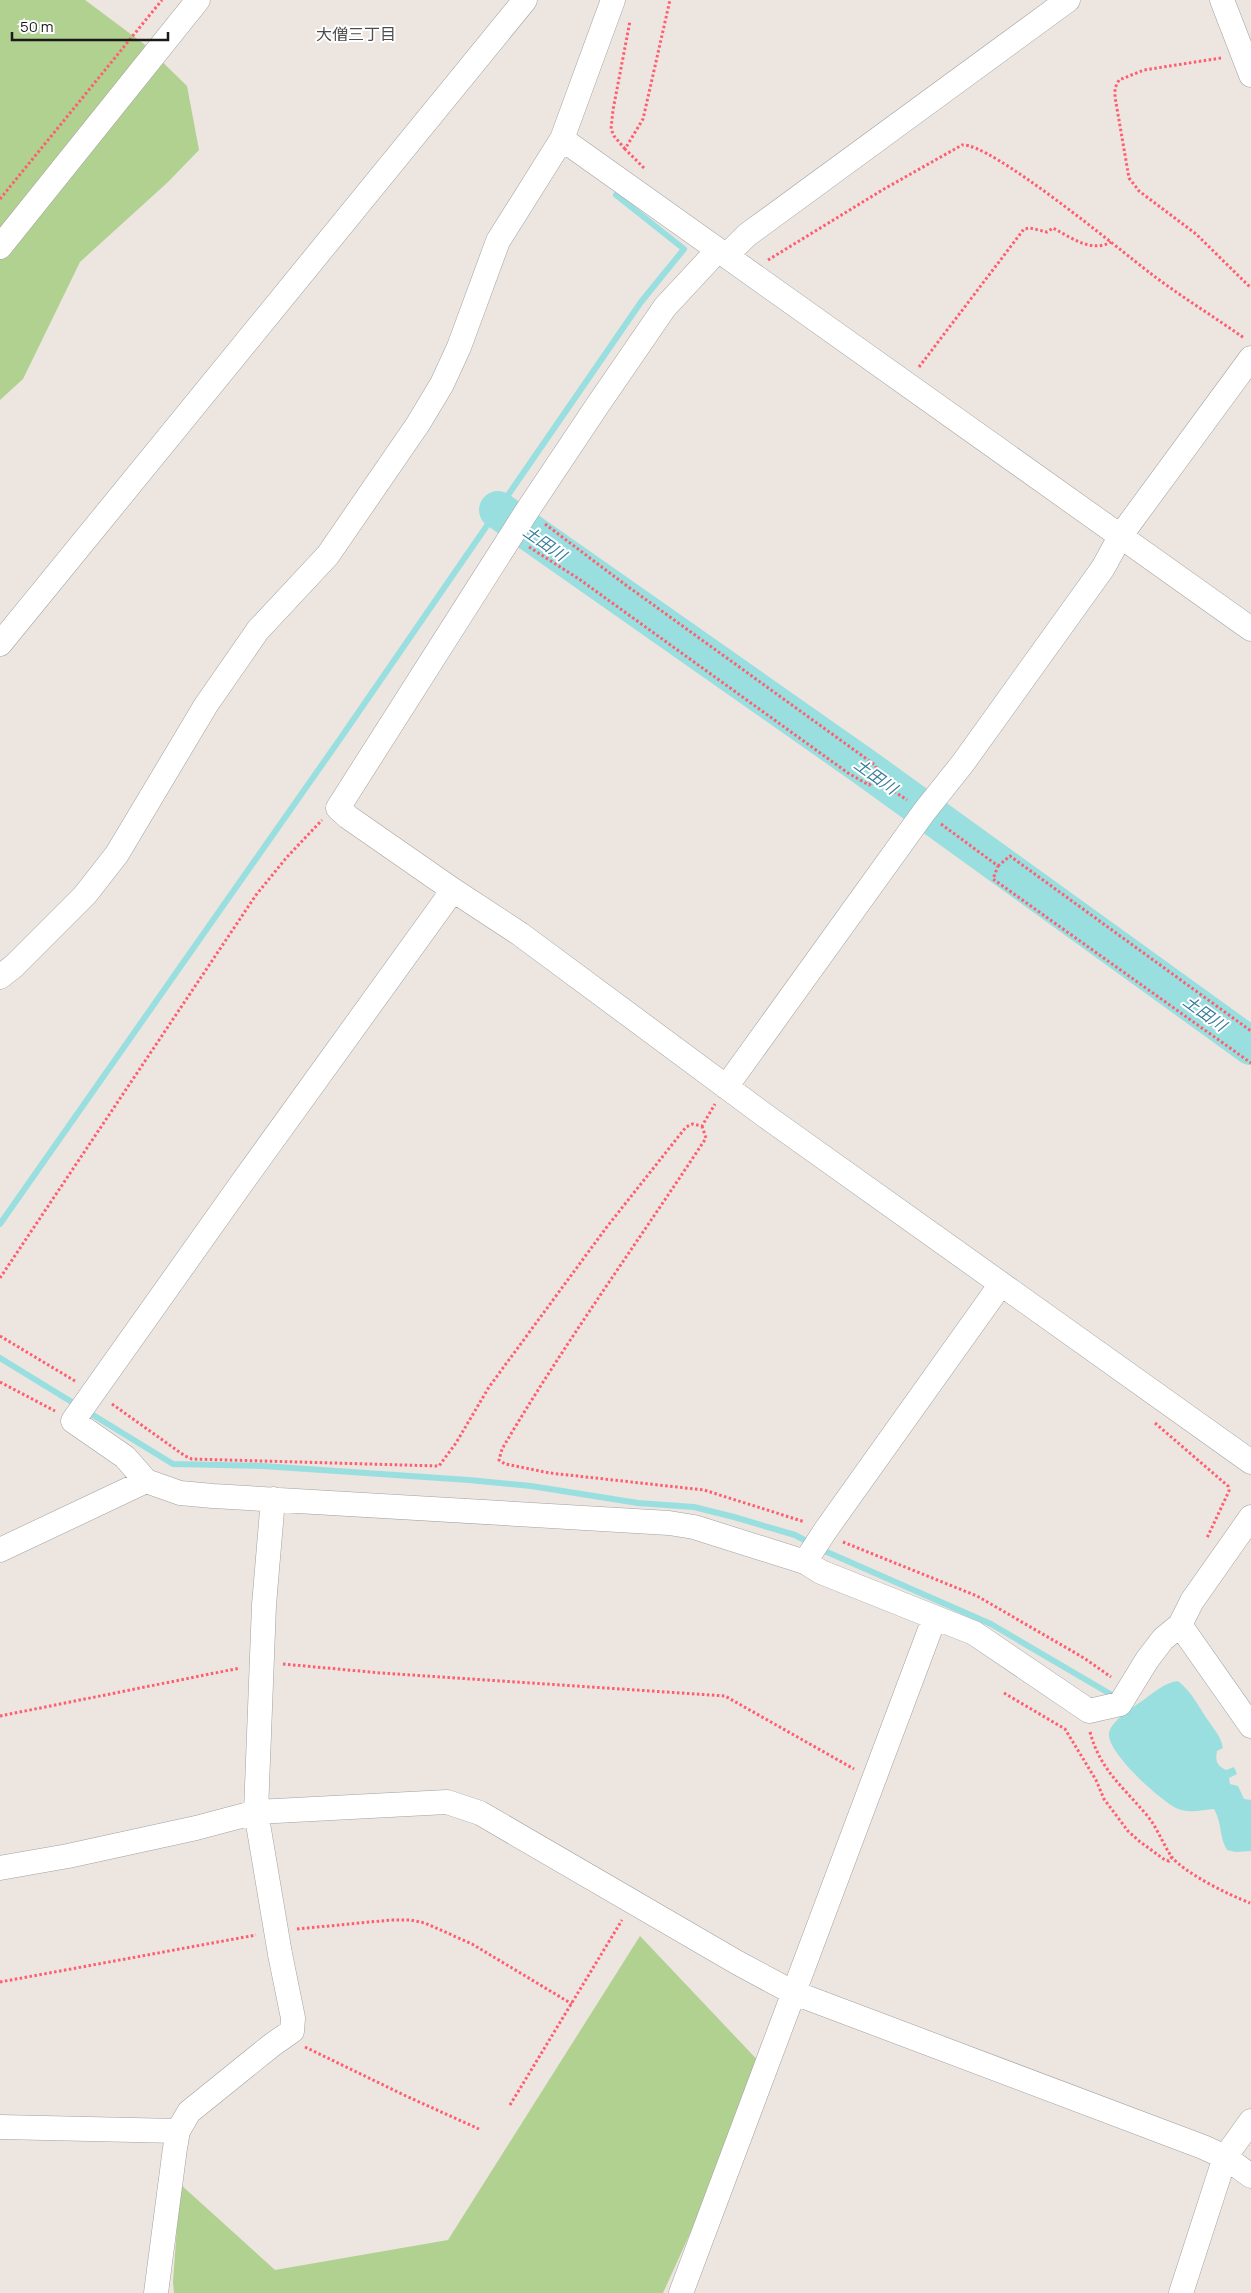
<svg xmlns="http://www.w3.org/2000/svg" width="1251" height="2293" viewBox="0 0 1251 2293" font-family="Manrope,'Noto Sans JP',sans-serif">
<style>
.forest{fill:#b0d18f}
.water{fill:#9adfe0}
.lines{fill:none;stroke-linecap:round;stroke-linejoin:round}
.stream{stroke:#9adfe0;stroke-width:6}
.river{stroke:#9adfe0;stroke-width:38}
.minor-casing{stroke:#a1a1a1;stroke-width:25}
.path{stroke:#ff5e70;stroke-width:3;stroke-dasharray:2.5 2.5;stroke-linecap:butt}
.minor{stroke:#fff;stroke-width:24}
.labels{text-anchor:middle;dominant-baseline:central;stroke-width:4;stroke-linejoin:round;paint-order:stroke}
.neighbourhood-label{font-size:16px;fill:#4d4d4d;stroke:#fff}
.water-label{font-size:16px;font-style:italic;fill:#397d99;stroke:#fff}
</style>
<rect width="100%" height="100%" fill="#ede5df"/>
<path class="forest" d="M0 0H85L144 44 187 86 199 150 168 182 80 262 23 379 0 400Z
M640 1936 765 2068 663 2293H174L173 2282 180 2184 275 2270 448 2240Z"/>
<path class="water" d="M1178 1681C1193 1693 1199 1708 1210 1723 1216 1732 1221 1737 1223 1748L1217 1751C1215 1762 1217 1765 1226 1770L1234 1767 1237 1774 1229 1778 1230 1784 1238 1786 1244 1799 1251 1800V1851L1236 1852 1227 1850C1219 1837 1222 1822 1214 1809 1202 1810 1188 1814 1176 1808 1160 1800 1106 1752 1109 1733 1112 1720 1132 1708 1142 1701 1153 1693 1164 1683 1178 1681Z"/>
<g class="lines">
<path class="stream" d="M0 1224 340 739 641 302 684 249 616 195
M0 1358 173 1464 263 1466 469 1480 531 1486 638 1503 694 1507 734 1517 795 1535 827 1552 991 1624 1117 1698"/>
<path class="river" d="M498 510 863 766 1251 1046"/>
<g class="minor-casing">
<path id="minor" d="M1222 0 1251 75
M562 139 1251 629
M0 247 198 0
M718 250 665 307 597 406 525 514 338 808 348 817 453 890 520 934 767 1117 1251 1462
M727 255 747 235 1068 0
M0 644 525 0
M453 890 241 1184 73 1421 125 1457 146 1481 180 1493 213 1496 669 1523 694 1527 805 1562 821 1572 974 1633 1089 1711 1120 1704 1147 1660 1163 1639 1180 1625 1192 1601 1251 1517
M0 977 14 966 85 895 117 854 206 705 258 630 328 555 418 424 442 384 459 347 498 241 562 139 613 0
M726 1087 924 812 963 763 1103 568 1121 535 1251 358
M0 1550 146 1481
M805 1562 825 1531 1001 1284
M1180 1625 1251 1726
M0 1868 68 1856 196 1828 256 1812 447 1802 480 1813 738 1963 792 1992 1203 2147 1225 2157 1251 2176
M0 2127 178 2131
M156 2293 175 2148 178 2131 189 2112 272 2045 292 2031 293 2018 280 1954 256 1812 264 1605 273 1499
M681 2293 934 1619
M1181 2293 1225 2157 1251 2121"/>
</g>
<path class="path" d="M1221 58 1144 70 1119 80 1115 88V97L1129 178 1139 191 1196 234 1251 288
M625 149 614 136 611 129 613 110 630 21
M644 168 625 149 643 119 670 0
M0 199 162 0
M768 260 884 189 962 145C990 142 1120 250 1150 273 1180 296 1213 316 1244 338
M919 367 1024 229 1030 228 1047 232 1053 228C1072 238 1091 253 1111 242
M545 524 623 583 875 765 879 774 877 780
M529 547 579 579 848 773 869 785 877 780 907 800
M941 824 998 866 993 879 1251 1063
M998 866 1010 856 1251 1031
M702 1126 706 1138C638 1242 565 1342 502 1449L499 1460 505 1464 550 1473 704 1490 805 1522
M0 1278 256 895 287 857 322 820
M0 1336 75 1381
M0 1382 55 1411
M112 1404 185 1456 192 1459 439 1466 456 1443 489 1387 606 1228 686 1127 693 1124 702 1126 715 1104
M1155 1423 1228 1486 1229 1491 1207 1538
M843 1542 977 1596 1084 1658 1111 1677
M283 1664 381 1673 725 1696 854 1769
M1004 1693 1065 1729 1096 1780 1104 1799 1128 1831 1139 1841 1165 1860 1169 1861 1172 1857
M0 1716 240 1668
M1090 1732C1100 1769 1121 1785 1145 1813 1156 1825 1162 1842 1171 1856 1184 1873 1229 1895 1250 1903
M297 1929 391 1920H410L425 1923 472 1944 572 2004
M0 1982 256 1935
M305 2047 406 2096 479 2129
M510 2105 622 1920"/>
<use href="#minor" class="minor"/>
</g>
<g class="labels">
<g class="neighbourhood-label">
<text x="356" y="34">大僧三丁目</text>
</g>
<g class="water-label">
<text transform="translate(545 543) rotate(35)">土田川</text>
<text transform="translate(876 776) rotate(36)">土田川</text>
<text transform="translate(1205 1013) rotate(36)">土田川</text>
</g>
</g>
<path d="M12 32v8h156v-8" fill="none" stroke="#1a1a1a" stroke-width="2.5"/>
<text x="20" y="32" font-size="15" fill="#1a1a1a" stroke="#ffffff" stroke-width="4" paint-order="stroke">50 m</text>
</svg>
